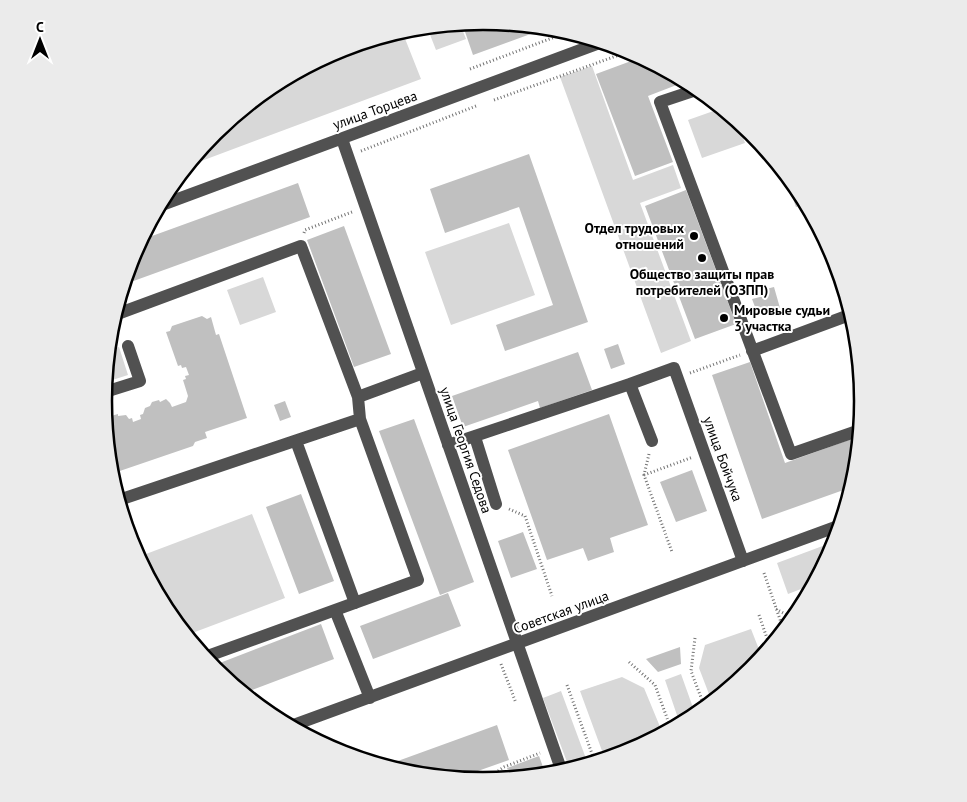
<svg xmlns="http://www.w3.org/2000/svg" width="967" height="802" viewBox="0 0 967 802" font-family="'PT Sans',sans-serif">
<style>
.green{fill:#d8d8d8}
.building{fill:#c0c0c0}
.lines{fill:none;stroke-linecap:round;stroke-linejoin:round}
.path{stroke:#737373;stroke-width:3;stroke-dasharray:1 2.5;stroke-linecap:butt}
.minor{stroke:#515151;stroke-width:12}
.poi-dot{fill:#000;stroke:#fff;stroke-width:2}
.labels{text-anchor:middle;dominant-baseline:central;stroke-width:4;stroke-linejoin:round;paint-order:stroke}
.street-label{font-size:14px;fill:#000;stroke:#fff}
.poi-label{font-size:14px;font-weight:bold;fill:#000;stroke:#fff;text-anchor:end}
.rim{fill:none;stroke:#000;stroke-width:2.5}
</style>
<rect width="100%" height="100%" fill="#fff"/>
<path class="green" d="M460 24 466 39 436 50 427 27Z
M402 31 421 79 188 166 215 132 273 85 338 50Z
M592 66 633 180 673 165 681 188 640 203 691 341 661 353 560 77Z
M722 108 737 120 745 143 702 158 688 120Z
M509 223 535 295 451 325 425 252Z
M263 277 276 312 240 325 227 290Z
M119 347 128 375 106 382 109 350Z
M252 514 285 598 187 635 168 612 138 557Z
M836 541 814 584 788 594 777 563Z
M751 629 762 657 752 670 712 702 699 668 705 645Z
M681 674 696 716 680 724 665 680Z
M622 677 644 688 663 734 629 752 605 759 580 691Z
M561 691 588 764 570 770 543 698Z"/>
<path class="building" d="M484 21 506 23 547 28 473 55 462 23Z
M642 57 687 81 648 96 673 162 635 176 596 74Z
M529 154 588 322 505 351 496 325 553 305 519 207 445 233 430 189Z
M783 171 799 190 806 203 796 207Z
M298 183 310 217 128 283 126 278 133 255 141 240Z
M686 190 736 324 695 339 645 206Z
M344 226 391 354 354 367 307 240Z
M774 287 780 308 758 315 752 299 764 296 762 290Z
M202 316 207 319 211 317 216 335 219 334 247 418 205 432 207 438 195 442 193 446 111 474 106 421 109 420 111 416 118 414V416L126 415 129 419 132 418 133 422 141 419 140 415 143 414 145 408 150 406 152 402 159 400 160 402 166 399 170 403 172 407 186 402 188 396 183 380 186 379 185 376 189 375 186 367 182 368 181 365 178 366 166 332 170 331 172 326Z
M618 344 625 364 611 369 604 349Z
M578 352 592 390 540 408 538 401 463 427 452 396Z
M750 362 785 463 860 436 856 475 852 487 762 519 712 375Z
M285 401 291 417 280 421 274 405Z
M609 414 648 525 610 538 614 552 588 561 583 548 547 560 508 450Z
M414 419 474 582 440 595 379 431Z
M692 470 707 511 676 522 660 482Z
M301 494 334 581 299 594 266 507Z
M523 532 537 569 511 578 498 541Z
M448 593 461 626 373 659 360 626Z
M321 624 334 659 244 693 212 666Z
M680 647 681 664 658 672 646 659Z
M497 725 509 760 458 778 409 773 384 766Z
M539 756 546 775 511 778 507 768Z"/>
<g class="lines">
<path class="path" d="M470 69 568 32
M494 100 630 51
M361 151 476 106
M304 233 305 230 352 212
M690 373 740 355
M649 454 644 475 672 552
M644 475 693 457
M509 509 525 516 552 596
M764 573 784 631
M776 609 794 619
M759 615 770 647
M695 638 691 671 705 708
M629 662 655 685 671 729
M501 664 516 703
M567 685 595 762
M498 771 504 767 540 753"/>
<path class="minor" d="M699 89 660 102 791 454 860 430
M342 139 562 772
M159 206 602 42
M120 313 301 246 358 397 360 419 418 580 205 657
M752 351 852 314
M630 384 674 368 743 561
M105 392 140 381 128 346
M358 397 423 373
M475 437 496 504
M296 441 355 603
M448 445 630 384 652 441
M119 500 360 419
M335 610 370 698
M291 726 841 525
M485 781 488 780"/>
</g>
<g class="poi-dot">
<circle cx="694" cy="236" r="5"/>
<circle cx="702" cy="258" r="5"/>
<circle cx="724" cy="318" r="5"/>
</g>
<g class="labels">
<g class="street-label">
<text transform="translate(375 110) rotate(-20)">улица Торцева</text>
<text transform="translate(466 450) rotate(71)">улица Георгия Седова</text>
<text transform="translate(723 459) rotate(70)">улица Бойчука</text>
<text transform="translate(561 612) rotate(-20)">Советская улица</text>
</g>
<g class="poi-label">
<text x="684" y="228">Отдел трудовых<tspan x="684" dy="16">отношений</tspan></text>
<text x="702" y="274" text-anchor="middle">Общество защиты прав<tspan x="702" dy="16">потребителей (ОЗПП)</tspan></text>
<text x="734" y="310" text-anchor="start">Мировые судьи<tspan x="734" dy="16">3 участка</tspan></text>
</g>
</g>
<path d="M0 0H967V802H0ZM112 401a371 371 0 1 1 742 0a371 371 0 1 1-742 0Z" fill="#ebebeb" fill-rule="evenodd"/>
<path class="rim" d="M112 401a371 371 0 1 1 742 0a371 371 0 1 1-742 0Z"/>
<g transform="translate(40 40)" stroke="#ffffff" stroke-width="4" paint-order="stroke">
<path d="M0-4L9 19L0 12L-9 19Z" fill="#000000"/>
<text y="-8" font-size="14" font-weight="bold" text-anchor="middle" fill="#000000">С</text>
</g>
</svg>
